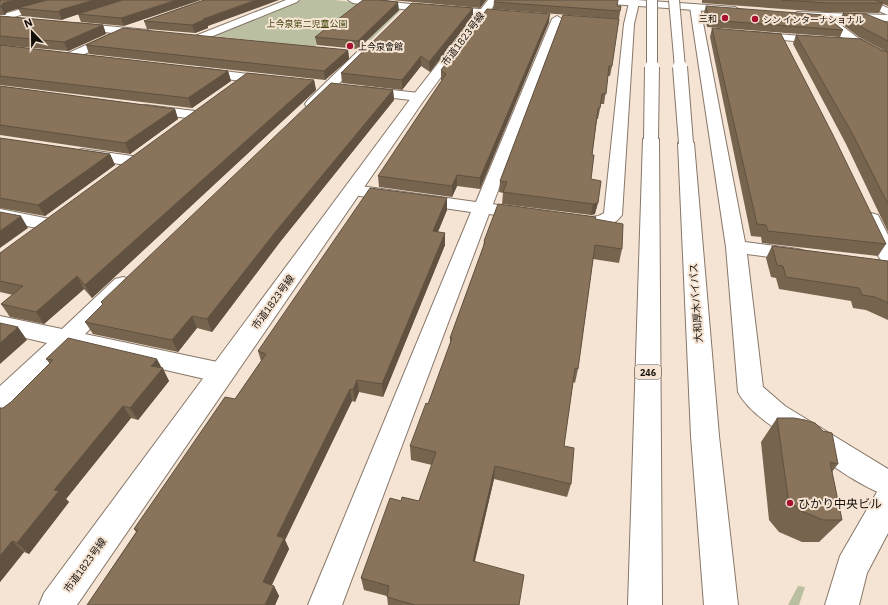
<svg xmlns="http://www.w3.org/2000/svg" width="888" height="605" viewBox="0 0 888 605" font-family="'IBM Plex Sans','Noto Sans JP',sans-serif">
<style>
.green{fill:#bbbfa2}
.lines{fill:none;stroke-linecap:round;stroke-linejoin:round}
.minor-casing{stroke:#877769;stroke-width:2}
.tertiary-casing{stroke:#877769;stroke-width:2}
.trunk-casing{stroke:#877769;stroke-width:2}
.minor{fill:#fff;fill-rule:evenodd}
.tertiary{fill:#fff;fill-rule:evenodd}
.trunk{fill:#fff;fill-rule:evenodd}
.trunk-bridge-far1-casing{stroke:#877769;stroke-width:12;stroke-linecap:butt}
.trunk-bridge-casing{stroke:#877769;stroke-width:16;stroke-linecap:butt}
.trunk-bridge-far1{stroke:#fff;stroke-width:10}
.trunk-bridge{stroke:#fff;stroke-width:14}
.wall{fill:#76644e}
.shaded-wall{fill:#605140}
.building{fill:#89745b;stroke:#605140}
.poi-dot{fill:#a81130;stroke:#f5e4d3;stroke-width:1.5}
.labels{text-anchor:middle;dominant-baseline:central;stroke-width:4;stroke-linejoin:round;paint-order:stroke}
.far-poi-label{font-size:9px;fill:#16100b;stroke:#f5e4d3;text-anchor:start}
.far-park-label{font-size:9px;fill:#3f420a;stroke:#f5e4d3}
.shield{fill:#f5e4d3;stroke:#595047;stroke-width:1}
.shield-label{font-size:9px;font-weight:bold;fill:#16100b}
.street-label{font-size:10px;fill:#16100b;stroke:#f5e4d3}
.near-poi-label{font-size:12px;fill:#16100b;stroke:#f5e4d3;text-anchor:start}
</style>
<rect width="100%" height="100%" fill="#f5e4d3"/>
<path class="green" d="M301 0H335L397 8 401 10 371 40 328 36 314 47 215 36 216 33Z
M798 586 805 587 799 605H788Z"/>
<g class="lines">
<g class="minor-casing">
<path id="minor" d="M53 0H68L66 2 0 21V15Z
M286 0H299L297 2 203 40H195L193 38 195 36Z
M348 0H376L410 4 507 11 512 14 507 17 410 10 353 3Z
M634 0 639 3 634 24 622 215C610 232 585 229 567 225L565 221 567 217C579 214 593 221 604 213L624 24 629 3Z
M856 0H869L888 8V15L858 2Z
M695 4 700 7 745 242 798 249 805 251 808 255 805 259 798 261 747 254 763 387 785 406 888 469V496C860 486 836 468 811 451 789 437 750 416 738 392L726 247 690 7Z
M824 14 828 15 858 38 888 54V62C863 55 838 37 820 19L819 17Z
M557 16 562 19 493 204 502 206 505 210 502 214 496 215 489 214 342 605H308L471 212 353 195 347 194 344 190 347 186 353 185 476 202 552 19Z
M75 23 148 30 153 33 148 36 115 33 119 36 118 38 70 61 66 60 64 57 66 54 113 33 71 28 70 26 71 24Z
M754 32 825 38 831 41 825 44 750 37 749 35 750 33Z
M362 50 366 51 368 53 366 55 317 107 312 108 307 107 305 104 307 101 358 51Z
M200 68 271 77 276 78 277 81 276 84 271 85 196 75 194 72 196 69Z
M365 87 419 93 424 94 426 97 424 100 419 101 360 94 358 91 360 88Z
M146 105 195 111 200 112 202 115 200 118 195 119 141 112 139 109 141 106Z
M82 149 132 156 138 158 140 161 138 164 132 166 76 157 74 154 76 151Z
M0 209 55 220 57 224 55 228 48 230 0 221Z
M871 213 878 215 888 235V262L881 260 878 256 862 219 864 215Z
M123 277 131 279 134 284 131 289 85 334 222 363 231 366 234 373 231 380 222 383 71 348 9 409 0 413V386L47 343 0 332V316L62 329 115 279Z"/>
</g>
<g class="tertiary-casing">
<path id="tertiary" d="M488 0H498L424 100 77 605H39L44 593 414 94Z
M593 0H637L735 7 740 10 735 13 598 3Z
M797 12 888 15V21L793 17 792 15Z
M888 488V533L867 573 859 605H825L840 556 877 492Z"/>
</g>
<g class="trunk-casing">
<path id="trunk" d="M651 134 656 136 659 139 662 605H628L643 139 646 136Z
M686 138 691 140 694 143 719 436 738 605H704L691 436 678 143 681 140Z"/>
</g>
<use href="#minor" class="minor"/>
<use href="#tertiary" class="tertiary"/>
<use href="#trunk" class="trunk"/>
<g class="trunk-bridge-far1-casing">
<path id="trunk-bridge-far1" d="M674 0 680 68
M652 68V0"/>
</g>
<g class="trunk-bridge-casing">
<path id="trunk-bridge" d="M680 67 686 143
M651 139 652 67"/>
</g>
<use href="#trunk-bridge-far1" class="trunk-bridge-far1"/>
<use href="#trunk-bridge" class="trunk-bridge"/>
</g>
<path class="wall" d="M0 0H122L88 11 123 0 124 26 81 22 78 14 64 19 62 20 22 16 18 8 7 12 5 15H0Z
M204 0 208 28 195 33 147 29 144 21Z
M391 0H486L480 8Z
M702 0H888V6L883 4 879 13 824 12 702 3Z
M494 2 617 6H621L619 19 493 9Z
M706 6 843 30 840 37 707 27 704 12Z
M473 8V16L430 72 421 66 402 90 342 83 341 73Z
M399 10 358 49 317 45 315 37Z
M843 13 888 23V232L846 144 793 44 796 35 881 50 887 52 859 37 839 22Z
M563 15 612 66 610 76H608L604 104H601L598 119H597L592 155 591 179 595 214 591 215 502 204 503 193 499 192 500 181Z
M0 16 103 25 106 34 68 51 0 45Z
M549 22 480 189 457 186 452 197 379 187 378 176 442 80H441V70Z
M712 28 886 244 878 256 762 243 761 237 751 236 710 37Z
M0 45 228 71 231 81 192 108 0 85Z
M86 45 348 50 349 59 325 80 89 54Z
M314 80 316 90 92 298 84 289 44 324 10 317 1 304 13 295 0 292V253Z
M0 86 175 109 178 119 130 154 0 135Z
M393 90 394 100 280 242 212 332 197 328 178 352 93 334 85 322 103 305 101 302Z
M0 138 110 154 115 165 45 216 0 208Z
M447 198V210L438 232 445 233V245L383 397 359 392 355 402 352 401 285 540 289 549 272 585 274 586 279 596 275 605H87L136 532 134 529 235 399 261 361 258 351Z
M595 219 622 249 619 263 593 259 578 369 575 383 573 382 564 446 571 484 567 497 494 479 475 561 519 605H388L387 596 364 590 361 578 401 501H419L432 465 411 460 410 446 428 404 450 344V338L483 248 484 241Z
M772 246 888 261V320L866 310 853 308 851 301 779 289 776 278 771 277 766 258Z
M46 359 162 368H163L169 381 138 420 131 418 66 499 69 502 29 554 24 552 0 582V408H3L11 402 50 364Z
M777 418 838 464 832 472 842 520 819 542H802L779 532 769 520 761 442Z"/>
<path class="shaded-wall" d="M15 0H47L7 12 5 15 1 7 3 3Z
M94 0H122L64 19 62 20 59 12 60 10Z
M176 0H201L124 26 121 18Z
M256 0H279L208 26V28L195 33 192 25 203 19Z
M481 0H486L480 8V1Z
M398 2 399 10 358 49V41Z
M473 8V16L430 72 429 62Z
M550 14 549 22 480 189V178Z
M103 25 106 34 68 51 64 42Z
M348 50 349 59 325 80 324 71Z
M421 56V66L402 90V80Z
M228 71 231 81 192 108 188 98Z
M314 80 316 90 92 298 85 285Z
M393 90 394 100 280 242 212 332 207 319 277 230Z
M175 109 178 119 130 154 125 143Z
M110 154 115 165 45 216 38 205Z
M457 175V186L452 197V186Z
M447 198V210L433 243V231Z
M598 203 595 214 591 215 593 204Z
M21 216 28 228 0 248V231Z
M445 233V245L383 397 382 384Z
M77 276 84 289 44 324 36 312Z
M192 316 197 328 178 352 172 340Z
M18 327 27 340 0 364V343Z
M157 359 169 381 138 420 130 408 151 366Z
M357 380 359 392 355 402 353 390Z
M350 389 352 401 285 540 289 549 268 592 263 582 277 536Z
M123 406 131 418 66 499 69 502 29 554 17 543 54 490Z
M495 466 494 479 472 572 473 561Z
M12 541 24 552 0 582V556Z
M274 586 279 596 275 605H265Z"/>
<path class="building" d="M0 0H15L3 3 1 7H0Z
M47 0H94L60 10 59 12 18 8Z
M123 0H176L121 18 78 14Z
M204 0H256L203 19H206L192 25 144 21Z
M363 0H378L398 2 358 41 315 37Z
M495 0H618L617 6H621L620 11 494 2Z
M782 0H875L883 3H828Z
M412 3 473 8 429 62 421 56 402 80 341 73Z
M706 6 824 15 843 30 709 20Z
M487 9 550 14 480 178 457 175 452 186 378 176 446 74 441 70Z
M843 13 866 14 888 23V41L863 28Z
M563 15 619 19 612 66H609L606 94H602L600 108H598L592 155H594L591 179 601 181 598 203 593 204 503 192 507 182 500 181Z
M0 16 103 25 64 42 0 36Z
M123 28 348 50 324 71 86 45Z
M712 28 781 34 833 135 886 244 768 231 766 225 757 224Z
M796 35 861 39 881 50 888 52V204L852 133Z
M0 45 228 71 188 98 0 76Z
M247 73 314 80 85 285 77 276 36 312 1 304 23 286 0 281V253Z
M331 83 393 90 277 230 207 319 192 316 172 340 85 322 103 304 101 302Z
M0 86 175 109 125 143 0 125Z
M0 138 110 154 38 205 0 198Z
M370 188 447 198 433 231 445 233 382 384 357 380 353 390 350 389 277 536 284 538 263 582 274 586 265 605H87L138 530 134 529 225 397 235 399 266 354 258 351Z
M498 204 596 217 595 219 623 224 622 249 595 245 578 369 575 368 564 446 574 448 571 484 495 466 473 561 524 575 519 605H415L387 597 389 586 361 578 390 498 401 501 402 497 419 501 436 452 410 446 426 403 428 404 452 338H450L485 242 484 241Z
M0 212 21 216 0 231Z
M772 246 888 261V303L875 297 862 295 859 288 786 277 783 266 777 265Z
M0 323 18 327 0 343Z
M68 338 157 359 151 366 163 368 130 408 123 406 54 490 59 491 17 543 12 541 0 556V408H3L11 402 53 360 46 359Z
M777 418H794L805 420 815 423 823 431 832 433 838 464 830 462 842 520H823L799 510 788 497Z"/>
<g class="poi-dot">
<circle cx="725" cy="18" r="4"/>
<circle cx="755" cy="19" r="4"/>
<circle cx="350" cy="46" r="4"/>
<circle cx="790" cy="503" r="4"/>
</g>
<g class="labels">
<g class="far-poi-label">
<text x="717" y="18" text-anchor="end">三和</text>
<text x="763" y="19">シン インターナショナル</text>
<text x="358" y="46">上今泉會館</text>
</g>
<g class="far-park-label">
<text x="307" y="23">上今泉第二児童公園</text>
</g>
<rect class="shield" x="635" y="365" width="26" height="14" rx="3"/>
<g class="shield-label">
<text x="648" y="372">246</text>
</g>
<g class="street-label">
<text transform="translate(463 39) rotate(-53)">市道1823号線</text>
<text transform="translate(273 302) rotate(-54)">市道1823号線</text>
<text transform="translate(696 303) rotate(-94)">大和厚木バイパス</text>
<text transform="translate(85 565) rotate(-54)">市道1823号線</text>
</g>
<g class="near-poi-label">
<text x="798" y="503">ひかり中央ビル</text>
</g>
</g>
<g transform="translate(32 32) rotate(338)" stroke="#f5e4d3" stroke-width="3" paint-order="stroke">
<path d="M0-3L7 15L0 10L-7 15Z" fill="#16100b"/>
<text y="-6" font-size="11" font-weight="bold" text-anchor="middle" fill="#16100b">N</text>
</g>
</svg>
